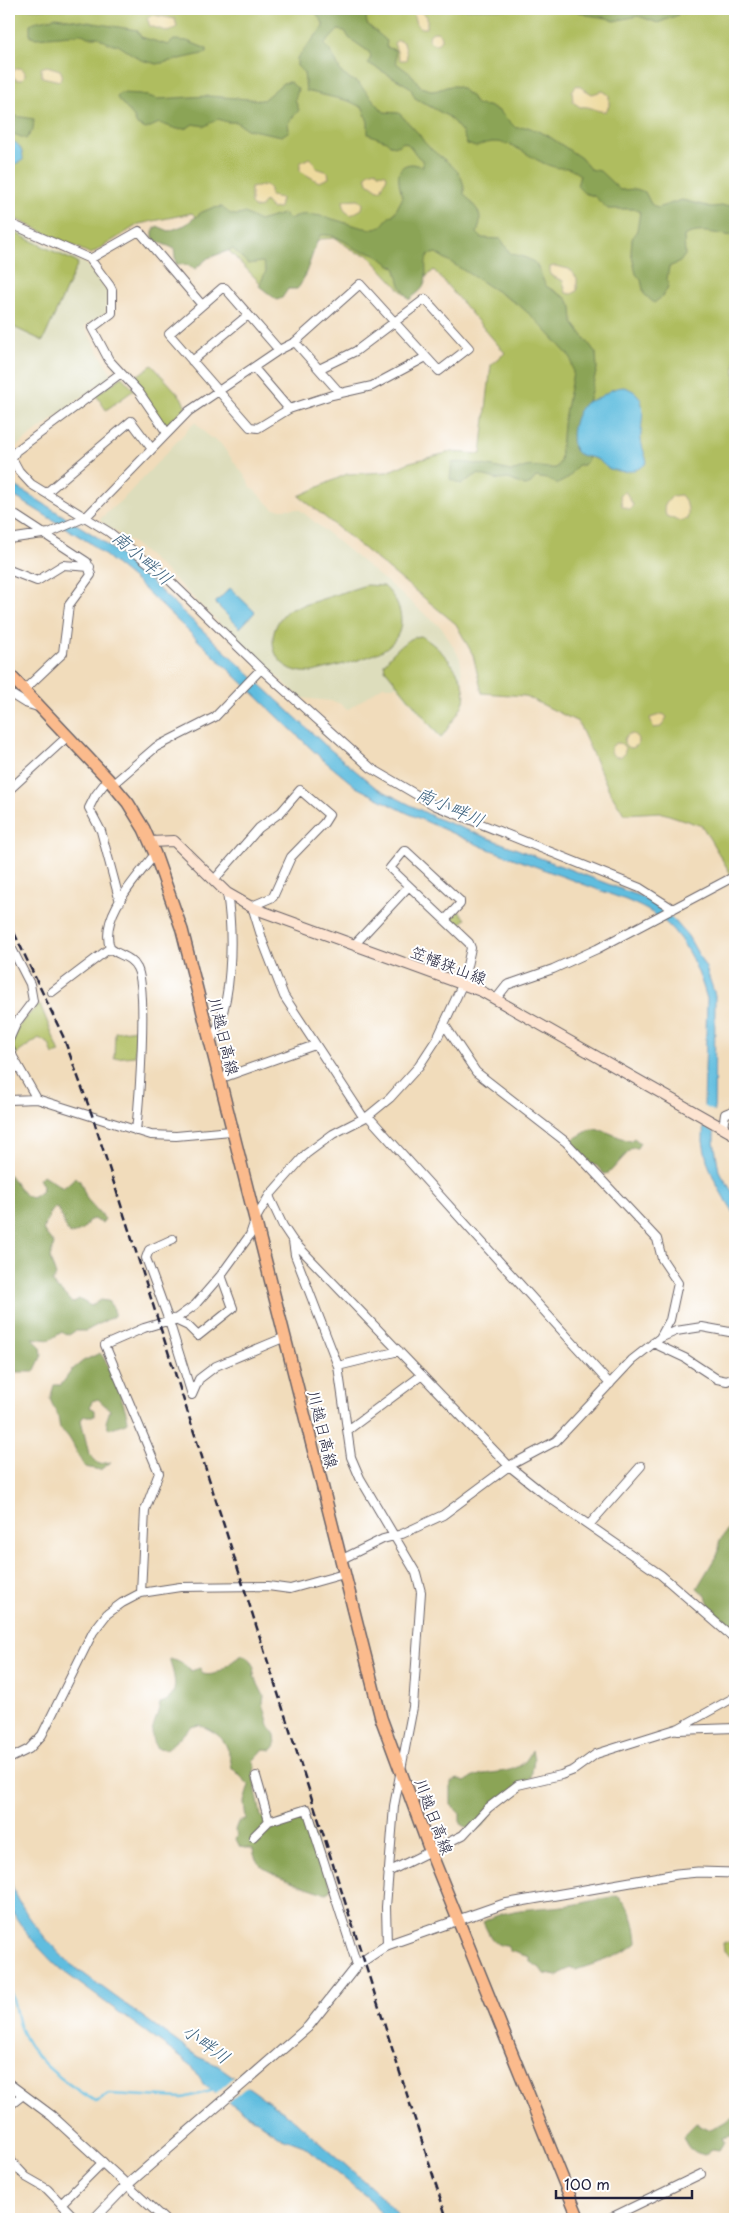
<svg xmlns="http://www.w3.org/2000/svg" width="744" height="2228" viewBox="0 0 744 2228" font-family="'Playpen Sans','Klee One',sans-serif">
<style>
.built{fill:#ddddbc}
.green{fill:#afbd5f;stroke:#68704d}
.forest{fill:#8ba456;stroke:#566348}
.sand{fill:#eeda9e;stroke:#887e6c}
.water{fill:#61bddf;stroke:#42708d}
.pier{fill:#f1dcbb}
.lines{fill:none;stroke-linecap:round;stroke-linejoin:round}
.stream{stroke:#61bddf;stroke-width:2.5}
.minor-casing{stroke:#6a6368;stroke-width:10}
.tertiary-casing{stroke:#6a6368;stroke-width:11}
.secondary-casing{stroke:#6a6368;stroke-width:12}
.primary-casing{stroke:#6a6368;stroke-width:14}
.minor{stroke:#fff;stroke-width:8}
.tertiary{stroke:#fff;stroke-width:9}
.secondary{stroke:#fde4d1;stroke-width:10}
.primary{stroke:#fbbb8d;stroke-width:11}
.rail{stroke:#22223b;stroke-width:2.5;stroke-dasharray:8 4;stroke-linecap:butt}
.labels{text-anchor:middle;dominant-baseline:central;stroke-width:4;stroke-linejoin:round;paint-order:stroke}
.street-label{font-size:16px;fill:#22223b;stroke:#fff}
.water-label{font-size:18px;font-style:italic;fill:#3b607d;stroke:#fff}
</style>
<rect width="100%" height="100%" fill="#fff"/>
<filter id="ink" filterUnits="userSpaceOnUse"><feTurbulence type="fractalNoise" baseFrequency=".02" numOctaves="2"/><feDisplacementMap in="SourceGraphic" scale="10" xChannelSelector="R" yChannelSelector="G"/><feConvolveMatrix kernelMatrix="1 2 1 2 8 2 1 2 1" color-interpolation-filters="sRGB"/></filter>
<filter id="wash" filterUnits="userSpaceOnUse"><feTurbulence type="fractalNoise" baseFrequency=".0096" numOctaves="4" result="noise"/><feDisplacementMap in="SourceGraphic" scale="20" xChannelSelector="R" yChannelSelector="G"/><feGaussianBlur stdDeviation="1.12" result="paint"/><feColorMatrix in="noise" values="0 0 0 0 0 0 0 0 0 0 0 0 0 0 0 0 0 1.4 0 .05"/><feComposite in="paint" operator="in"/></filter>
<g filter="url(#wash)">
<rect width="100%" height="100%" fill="#f1dcbb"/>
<path class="built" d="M9 227 85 263 107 291 106 313 84 326 112 375 9 452Z
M195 422 209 437 220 443 247 479 250 486 274 509H299L443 629 460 658 465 701 441 740 397 686H383L347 710 339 703 330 701 301 698 237 641 167 572 133 543 102 523 100 519 127 495Z"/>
<path class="green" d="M9 9H735V881L702 826 660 812 624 814 609 790 578 722 525 696 482 693 473 655 456 624 299 496 347 474 387 472 410 462 451 452 481 454 491 365 505 353 434 270 405 295 368 255 355 252 336 238 320 239 265 288 192 213 139 224 91 254 9 216Z
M9 230 78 263 43 341 9 325Z
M152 365 181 397 186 407 165 426 131 380Z
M122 377 134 390 106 410 96 395Z
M366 585 384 586C402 603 410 631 386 648 371 659 331 667 313 672 273 676 260 635 288 610Z
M421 636C439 646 470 678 464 701 460 713 448 727 441 738L385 669 384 664C392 653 407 637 421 636Z
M459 911 466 919 456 927 451 919Z
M40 1004 60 1053 53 1055 49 1044 39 1038 15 1055C7 1033 25 1018 40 1004Z
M136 1029 135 1056 114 1058 115 1032Z
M735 1942V1957H731L724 1951 723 1943Z"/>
<path class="forest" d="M313 9H369L366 17 367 24 387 41 386 47 395 50 396 63 412 75 421 87 434 91C444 89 452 82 462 89 466 92 466 94 471 96L476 105 488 106 499 111 516 128 528 127 547 135 581 158 590 169 600 171 620 190 636 189 645 192 651 204 657 208 682 200 711 207 735 205V236C716 235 702 227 684 236L685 255 680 262 669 267 667 279 668 287 663 296 654 303 644 294 641 280 636 274 631 252 632 239 637 230 640 212 636 209H608L594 196 584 193 577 186 580 175C563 163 566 171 551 166 525 158 508 131 476 147L467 144 462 132 449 117 415 98 410 87 368 63 371 57 369 52 349 38 345 31 338 30 324 45C334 53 335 61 341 72 345 78 356 80 361 86 369 95 376 103 384 112L399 113C405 120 412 126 418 133 421 136 423 142 427 145 442 161 466 168 464 194 476 209 485 212 477 233L482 238 501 239 510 253C541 262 534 261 546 286L566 298 572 307 573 323 596 353 597 369 587 406 585 444 588 460 584 465H578C568 476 573 477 557 484L551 480 536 477 529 485 525 486 509 479 499 480 478 474 461 484 450 479 452 463C462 460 500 468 510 471 515 472 521 468 526 467 536 465 546 469 556 468L560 462 563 424 573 373 571 358 536 320 520 306 436 253 428 255C423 267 428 272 425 282 424 290 414 295 409 300L400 285 395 267C387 265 383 258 375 254 370 251 361 252 356 249 343 240 336 234 320 235 314 247 304 284 297 289H288L282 298 277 300 259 286 266 271 263 262 248 264 233 249 208 258 195 269 187 265 176 264 174 249C167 244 160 245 153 238V231L157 226 169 231 185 225 202 212 212 208 222 207C230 215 235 217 245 213L259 221 283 214 290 219C311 205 349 228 373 229 384 229 385 217 394 214L402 199C401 187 391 166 411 164 415 164 419 166 423 166L422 160C414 155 413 146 404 142L397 146 390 145 386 141 368 134V122L363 108 349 101 306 91 304 73 297 66V58L323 27V23Z
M572 9H675L678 15 658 23 638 16 614 21 607 18 587 15Z
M56 17 137 30 141 37 168 45 174 40 187 41 207 49V53L157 64 141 60 118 45 108 43 98 37H88L82 34 36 38 30 35V24C39 19 47 21 56 17Z
M290 82 298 89 295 100 299 110 288 123 289 131 282 136 247 129 236 122H227L218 119 205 126 193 124 187 128 177 129 159 123 146 129 137 125 133 116 117 98 120 93 141 94 158 99 208 96 263 100 283 83Z
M9 115 34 119 33 130 26 139 9 132Z
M591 1129C606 1129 616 1137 630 1141L634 1138 640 1143 637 1148H632L609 1173 604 1174 596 1165H592L570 1141Z
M9 1174 25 1195 32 1198 41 1192 43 1186 39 1179 43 1175 63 1188 76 1177 80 1181 87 1199 105 1219 102 1223 93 1219 88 1221C85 1230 79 1233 70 1234 64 1229 62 1215 57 1207L52 1209 43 1230 54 1244 50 1258 56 1276 52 1282 57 1289 61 1291 72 1303 79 1299 91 1306 100 1300 108 1301 114 1309V1316L86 1331H75L69 1335 62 1332 49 1340 32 1338 41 1347 42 1355 34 1372H9Z
M100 1353C109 1362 128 1412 128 1422L109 1429 106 1422 110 1410 98 1399 92 1401 90 1407 95 1410V1416H84L81 1420 89 1454 99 1464 111 1462 100 1470 85 1467C76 1455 73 1437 60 1429L58 1417 50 1399 54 1385H61L72 1370 83 1361Z
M735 1518V1636L713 1616 706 1596 697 1588 719 1551V1542Z
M243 1655 250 1659 255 1667 254 1676 264 1696 263 1703 269 1725 275 1735 276 1745 272 1750 264 1749 253 1761 255 1767 253 1775 261 1816 273 1826 279 1821 302 1814 308 1819 331 1888 327 1893C317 1892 268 1873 261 1866 256 1861 254 1856 253 1849L240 1847 236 1839 238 1835 235 1830 238 1822 246 1820 244 1802 249 1785 232 1768C228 1743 224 1735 199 1725L191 1727 167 1749 157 1748C145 1734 158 1720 160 1703 182 1698 174 1674 169 1659L181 1662 191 1671 200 1668 203 1674C220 1678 227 1662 243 1655Z
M532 1750 534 1759 531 1778 518 1792 510 1794 493 1811 483 1825 474 1831 460 1824V1814L451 1805V1782L458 1779 465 1782C487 1765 519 1782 532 1750Z
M617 1896C632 1906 636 1926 637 1943 625 1955 593 1964 576 1970L570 1967 557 1976 544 1974 540 1968 530 1962 529 1957 510 1951 507 1946C492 1946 489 1934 483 1922 508 1907 543 1909 571 1905 587 1903 601 1898 617 1896Z
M735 2116V2135L722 2138 725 2143 719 2150 712 2149 705 2155C692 2153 687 2148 683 2136L696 2123 711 2130Z"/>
<path class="sand" d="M417 10 427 16V28H422L416 24 413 13Z
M153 15 175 19 177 27 169 32 150 26 147 18Z
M429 38a6 6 0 1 1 12 0a6 6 0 1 1-12 0Z
M398 40 404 43 407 55 406 60H400L394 43Z
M47 66 60 70 62 74 60 81 42 77 41 68Z
M13 74a6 6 0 1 1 12 0a6 6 0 1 1-12 0Z
M577 85 592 94 603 91 609 95V106L606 111C597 113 592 105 580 107L573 102 572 91Z
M309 158 314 162 316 168 328 172 329 178 319 182 300 171V163Z
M376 170 378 173 386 174 387 177 381 190H378L368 183 366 176 369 172Z
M266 185 270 189V196L281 198 279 208 272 209 265 201 261 207 255 208 251 204V188Z
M359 199 363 204 362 209 351 215 345 211 343 200Z
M555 266 569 269 577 278V291L572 294 566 293 563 281 550 275V267Z
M625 491 633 505 630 510 622 506 620 495Z
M681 495C687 502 690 510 687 519L679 521 666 516 664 506 672 496Z
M663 714 667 717 661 727 653 728 650 718Z
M624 741a7 7 0 1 1 14 0a7 7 0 1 1-14 0Z
M611 750a7 7 0 1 1 14 0a7 7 0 1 1-14 0Z"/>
<path class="water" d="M9 140C19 143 23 149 23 160L9 167Z
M624 387C649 394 642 414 641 434 640 444 645 453 647 462 640 472 620 474 608 468 604 466 601 461 596 459 589 456 579 457 575 450 568 437 575 412 585 403 589 400 592 401 596 399 607 394 609 388 624 387Z
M9 482 97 537 134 566 325 745 375 787 436 818 647 899 674 920 688 936 706 968 715 995 714 1141 719 1171 735 1196V1215C719 1191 707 1170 703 1141L707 999C700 973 687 942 666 923 655 913 640 906 626 900L483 847 405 812 356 787 321 758 137 582 90 543 9 493Z
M230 588 255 612 240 628 215 603Z
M9 1876C18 1909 45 1939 69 1963L198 2057 217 2065 293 2119 382 2197 401 2219H385L372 2201 304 2146 282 2138 204 2085 191 2065 60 1969C45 1955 15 1923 9 1903 7 1895 9 1884 9 1876Z"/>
<path class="pier" d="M702 1105 716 1113V1134L701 1125Z
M236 2075 249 2085 226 2104 214 2095Z"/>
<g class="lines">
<path class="stream" d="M9 1988C14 1999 15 2007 17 2018 27 2057 63 2082 95 2101L110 2094 183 2098 215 2090"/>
</g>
</g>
<g filter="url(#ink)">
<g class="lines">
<g class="minor-casing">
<path id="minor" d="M9 223 90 259 110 286 112 290V313L92 328 109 360 121 373 16 451 12 458 19 471 31 484 109 532 164 575 261 669 371 768 434 805 640 888 673 909
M90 259 139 231 202 305
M295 342 340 393
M279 350 225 288H222L169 334 250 427 258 428 289 409 332 395 372 386 426 357
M192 361 248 315
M254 368 289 409
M121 373 139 392 167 433
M46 493 131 421 152 449
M9 511 87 562 91 575 69 605 63 653 24 690
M9 539 49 533 86 517 189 411 279 350 295 342 360 284 439 371 469 348 425 299 356 351 319 369
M9 570 37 581 63 565 90 567
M9 693 25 703 41 708
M108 779 95 796 89 808 101 831 120 902
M113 784 156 747 215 717 261 669
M9 790 67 737
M214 880 259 828 281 812 300 790 329 815 324 823 291 857 273 897 252 906 263 942 284 996 364 1118
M9 943 30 984 33 1001 17 1022 9 1040
M354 945 409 886
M52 992 110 948
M496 999 507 985 553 969 597 949 735 876
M444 1024 476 1072 566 1142 657 1239 662 1259 678 1283 670 1320 660 1338
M209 1043C234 1010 233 932 227 893
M9 1045 13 1057 37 1099
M219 1079 315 1045
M9 1100 37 1099 151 1135 176 1136 231 1131
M368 1116 610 1384
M723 1128 725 1114 735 1110
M136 1131C139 1104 148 988 137 968 131 956 119 956 110 948 99 915 137 878 155 854
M269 1196 283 1226 293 1241 509 1466 544 1494 661 1575 735 1639
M173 1239 149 1250 146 1258 169 1321 192 1395 199 1379 216 1366 283 1338
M293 1241 295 1255 338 1366 351 1457 360 1478 416 1573 421 1592 413 1707 394 1806 386 1907 387 1945
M173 1319 188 1326 198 1336 233 1308 221 1275
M653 1343 685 1358 717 1379 727 1381 735 1377
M338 1366 399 1351
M348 1430 422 1375
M589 1525 641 1466
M340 1560 383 1539 402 1534 443 1515 509 1466 556 1441 632 1360 660 1338 676 1331 702 1327 735 1333
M141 1593 145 1510 159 1473 105 1345 144 1328 177 1318 195 1305 221 1275 250 1235 255 1220 269 1196 306 1154 333 1134 368 1116 390 1098 419 1066 438 1037 463 983 471 948 469 943 390 868 404 851H406L460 901V904L445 920
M678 1730 735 1728
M9 1759 29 1749 42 1735 93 1632 107 1614 122 1603 141 1593 180 1587 268 1586 290 1589 344 1574
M256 1776 269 1821
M253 1837 269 1821 307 1809 357 1965
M388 1872 463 1835 488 1808 518 1785 561 1775 574 1770 596 1754 679 1728 735 1697
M9 2106 23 2095
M9 2159 26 2177 47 2189 76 2219
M127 2185 164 2219
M61 2204 103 2162
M608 2219 701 2174"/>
</g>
<g class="tertiary-casing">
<path id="tertiary" d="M9 2084 52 2116 127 2185
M94 2219 127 2185 308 2027 357 1965 387 1945 504 1904 677 1874 698 1872 735 1873"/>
</g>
<g class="secondary-casing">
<path id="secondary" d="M150 842 174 841 227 893 253 908 481 991 735 1135"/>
</g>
<g class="primary-casing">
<path id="primary" d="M9 674 108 779 128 803 144 829 155 854 182 930 381 1718 431 1853 579 2219"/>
</g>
<use href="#minor" class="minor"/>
<use href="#tertiary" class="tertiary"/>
<use href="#secondary" class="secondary"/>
<use href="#primary" class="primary"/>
<path class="rail" d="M9 922 63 1036 92 1115 447 2219"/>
</g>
</g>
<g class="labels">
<g class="street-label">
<text transform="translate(449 964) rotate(21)">笠幡狭山線</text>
<text transform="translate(225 1036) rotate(76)">川越日高線</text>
<text transform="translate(324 1429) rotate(76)">川越日高線</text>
<text transform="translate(435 1816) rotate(69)">川越日高線</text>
</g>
<g class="water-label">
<text transform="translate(143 557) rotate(41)">南小畔川</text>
<text transform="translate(451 806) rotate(24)">南小畔川</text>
<text transform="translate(207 2043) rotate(36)">小畔川</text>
</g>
</g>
<rect width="744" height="2228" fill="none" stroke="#fff" stroke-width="30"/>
<path d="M556 2190v8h136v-8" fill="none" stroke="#22223b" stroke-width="2.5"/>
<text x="564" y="2190" font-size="15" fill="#22223b" stroke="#ffffff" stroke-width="4" paint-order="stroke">100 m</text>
</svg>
